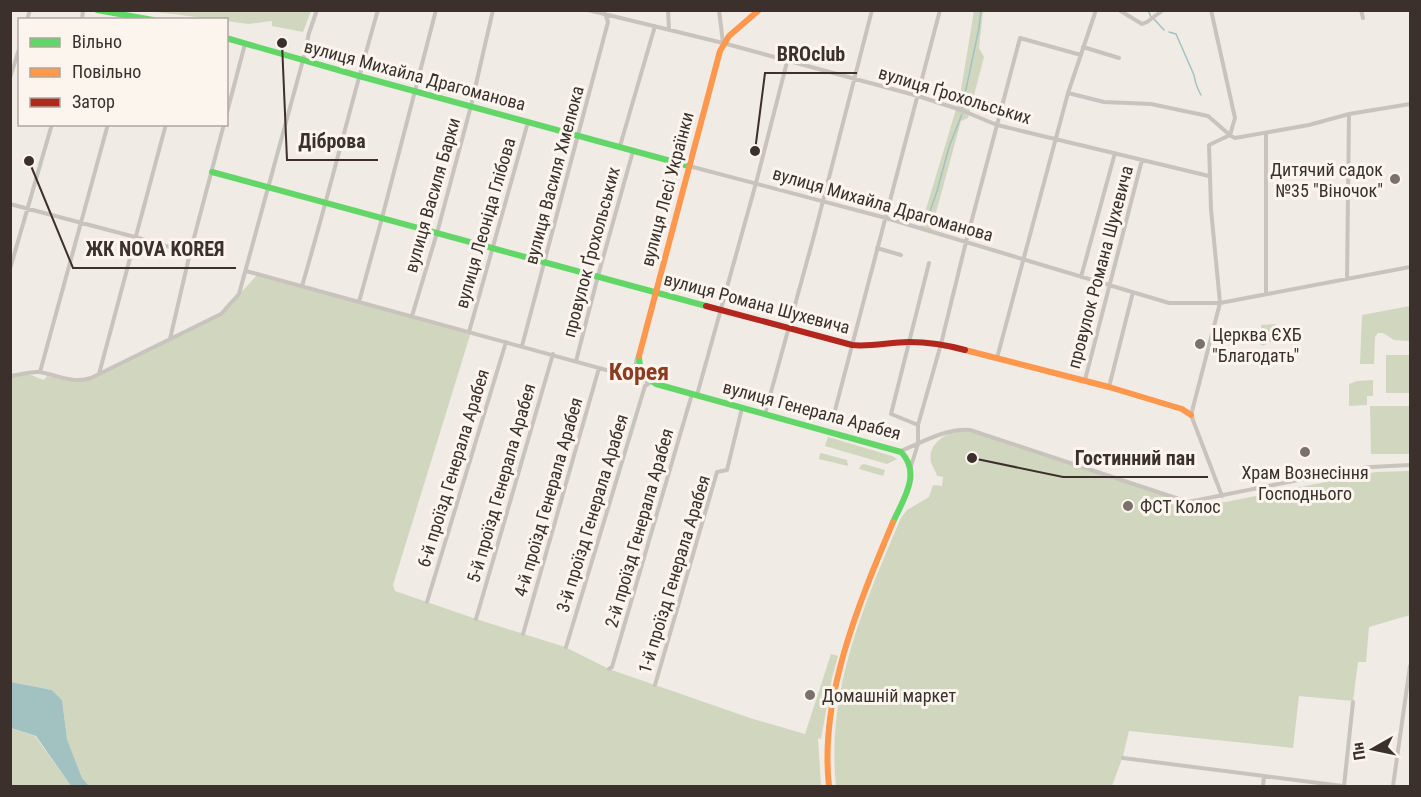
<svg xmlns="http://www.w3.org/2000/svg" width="1421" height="797" viewBox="0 0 1421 797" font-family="'Roboto Condensed',sans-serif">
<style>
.green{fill:#d1d6bf}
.water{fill:#a1c2c1}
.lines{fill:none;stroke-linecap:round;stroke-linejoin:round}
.stream{stroke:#a1c2c1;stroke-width:1.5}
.street{stroke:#c9c3be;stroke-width:4}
.fast{stroke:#63d668;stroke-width:6}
.slow{stroke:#ff974d;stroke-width:6}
.jam{stroke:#b3261e;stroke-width:6}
.poi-dot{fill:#7a716c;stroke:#fbf5ee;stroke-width:2}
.labels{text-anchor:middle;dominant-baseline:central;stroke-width:6;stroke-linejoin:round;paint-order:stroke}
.street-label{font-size:18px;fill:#3b302b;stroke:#fbf5ee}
.poi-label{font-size:18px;fill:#3b302b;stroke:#fbf5ee;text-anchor:start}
.district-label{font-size:24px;font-weight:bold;fill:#8c3b22;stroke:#fbf5ee}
.leader{fill:none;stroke:#3b302b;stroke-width:2}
.callout-dot{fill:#3b302b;stroke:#fbf5ee;stroke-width:2}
.callout-label{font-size:20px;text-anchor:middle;font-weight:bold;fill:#3b302b;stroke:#fbf5ee;stroke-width:6;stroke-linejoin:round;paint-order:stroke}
</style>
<rect width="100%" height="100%" fill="#f0ebe5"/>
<path class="green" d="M148 11 311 10V11L303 32 272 26V21L248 24 227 21 226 20 213 19Z
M974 11H983L979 48 984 57 968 118 961 121 931 231 920 229 960 96Z
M258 274 471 332 393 585 395 591 476 619 565 647 609 669 753 719 805 734 831 654 838 656 832 678 821 739 818 738 821 786H89L82 778 67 739 62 700 52 690 11 682V377L29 374 38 378 44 380 47 376 76 381H84L221 314Z
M1410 306V341L1394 340 1383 333H1378L1375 337 1374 364H1360L1362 315Z
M1276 324 1277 342H1269L1263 346 1260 344 1262 334 1261 325Z
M1386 355H1410V393H1386Z
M1373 380V396H1367V405L1349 406V384L1357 381Z
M1370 406H1410V454H1371Z
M964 430 1184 502 1187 508H1195L1376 472 1410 471V615L1369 627 1366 662H1358L1353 701 1299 696 1293 748 1129 731 1123 756 1112 786H836C826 691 864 604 901 518L907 510 929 497 933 485 942 486 943 477 937 476C936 471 932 466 931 462 927 443 948 431 964 430Z
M828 437 892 456 897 459 887 464 825 446Z
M821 453 847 460 848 466 819 459 820 454Z
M864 464 885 470 883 476 859 469 861 465Z
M10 728 35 736 71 786H11Z"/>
<path class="water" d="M11 682 52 690 62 700 67 739 82 778 89 786H71L36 736 11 728Z"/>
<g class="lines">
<path class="stream" d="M1148 10 1151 17
M1154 19 1164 30
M1169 32 1176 34 1194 75C1195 82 1197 88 1201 95
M962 108 979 28 981 10
M929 214 937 191 949 147 962 114"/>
<path class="street" d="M588 10 723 43 918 96 961 110 997 125 1209 176
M668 10 669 30
M719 10 723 43
M1119 10 1142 24 1147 22 1163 10
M1211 10 1235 118 1230 135 1209 145 1211 209 1220 303 1191 415 1222 496
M1361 10 1363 18
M27 20 30 10
M82 20 83 10
M1083 47 1119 58
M10 78 20 46
M1068 93 1104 102 1151 104 1208 116 1231 136 1235 138 1309 125 1349 114 1410 104
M226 116 245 44
M620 146 655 26
M689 166 886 218 1169 303H1220L1410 267
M10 204 135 237 190 253
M877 248 901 255
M10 269 52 124
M246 271 650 382
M1081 277 1115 153
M1347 279 1349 114
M302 286C329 195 351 102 378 10
M1266 294V133
M359 302 382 218 436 10
M412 316 437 233 471 106 493 10
M469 332 528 122
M170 339 190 253 224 124
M522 346 608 22 604 10
M997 358 1068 93 1096 10
M576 361 598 276 633 151
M40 372 108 124
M99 374 166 124
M10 376C20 375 30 371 39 372 58 375 72 384 91 378L221 314 239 294 303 60 309 33 317 10
M633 377 637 358
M1085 380 1142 160
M1109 387 1133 292
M697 395 756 183 787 62
M765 414 815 232 872 10
M833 418 940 10
M918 425 891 414 929 263
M901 451C923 442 946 428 970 430L1188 502 1348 470 1371 467 1410 465
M911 466 918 444V425L941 344 966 242 1020 38 1081 55
M427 602 506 342
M476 619 553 354
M523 634 599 368
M566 647 645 386 651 382
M609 669 612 667 692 394
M655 685 717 472 727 470 742 408
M1123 758 1342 786
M1263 786 1264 776
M1344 786 1353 702
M1393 786 1410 666"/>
<path class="fast" d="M97 10 153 20
M226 38 359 76 689 166
M212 172 706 306
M639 356C639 370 645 377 656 384L901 452C922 473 903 500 893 522"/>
<path class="slow" d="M965 350 1109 387 1182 409 1191 415
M639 356 720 51 729 36 759 10
M829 786C819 697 859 603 893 522"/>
<path class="jam" d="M706 306 852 345C871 347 890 342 909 342 928 342 947 345 965 350"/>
</g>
<g class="poi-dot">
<circle cx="1395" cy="179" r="6"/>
<circle cx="1200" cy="344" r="6"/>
<circle cx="1305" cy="452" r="6"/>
<circle cx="1128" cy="506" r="6"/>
<circle cx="810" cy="695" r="6"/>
</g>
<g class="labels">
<g class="street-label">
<text transform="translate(415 75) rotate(15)">вулиця Михайла Драгоманова</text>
<text transform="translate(955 95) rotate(17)">вулиця Ґрохольських</text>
<text transform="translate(554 175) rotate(-75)">вулиця Василя Хмелюка</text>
<text transform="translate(667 189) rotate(-75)">вулиця Лесі Українки</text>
<text transform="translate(432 195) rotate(-74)">вулиця Василя Барки</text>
<text transform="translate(883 204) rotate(16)">вулиця Михайла Драгоманова</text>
<text transform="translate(485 223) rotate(-74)">вулиця Леоніда Глібова</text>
<text transform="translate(591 252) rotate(-75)">провулок Ґрохольських</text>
<text transform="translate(1100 267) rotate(-75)">провулок Романа Шухевича</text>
<text transform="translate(757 303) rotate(15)">вулиця Романа Шухевича</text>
<text transform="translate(812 410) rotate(15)">вулиця Генерала Арабея</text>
<text transform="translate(453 468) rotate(-73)">6-й проїзд Генерала Арабея</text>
<text transform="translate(501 483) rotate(-74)">5-й проїзд Генерала Арабея</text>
<text transform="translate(548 497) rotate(-74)">4-й проїзд Генерала Арабея</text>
<text transform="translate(592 513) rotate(-73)">3-й проїзд Генерала Арабея</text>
<text transform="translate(639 528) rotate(-74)">2-й проїзд Генерала Арабея</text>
<text transform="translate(674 574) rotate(-73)">1-й проїзд Генерала Арабея</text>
</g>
<g class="poi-label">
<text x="1383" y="169" text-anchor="end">Дитячий садок<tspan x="1383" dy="21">№35 "Віночок"</tspan></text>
<text x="1212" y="334">Церква ЄХБ<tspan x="1212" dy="21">"Благодать"</tspan></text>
<text x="1305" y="472" text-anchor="middle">Храм Вознесіння<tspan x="1305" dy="21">Господнього</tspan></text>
<text x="1140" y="506">ФСТ Колос</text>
<text x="822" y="695">Домашній маркет</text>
</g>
<g class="district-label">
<text x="639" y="372">Корея</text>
</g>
</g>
<path class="leader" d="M755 151L765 73H857M282 43L287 160H378M29 161L73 268H236M972 458L1063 477H1208"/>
<g class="callout-dot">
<circle cx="755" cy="151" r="6"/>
<circle cx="282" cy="43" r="6"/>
<circle cx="29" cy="161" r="6"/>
<circle cx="972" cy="458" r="6"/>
</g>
<g class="callout-label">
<text x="811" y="61">BROclub</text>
<text x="332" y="148">Діброва</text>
<text x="155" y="256">ЖК NOVA KOREЯ</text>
<text x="1135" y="465">Гостинний пан</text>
</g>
<rect width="1421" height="797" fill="none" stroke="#3b302b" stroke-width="24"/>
<rect x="18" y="18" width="210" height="108" fill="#fbf5ee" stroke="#aea6a0" stroke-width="1.5"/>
<rect x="30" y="38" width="30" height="9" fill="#63d668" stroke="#aea6a0" stroke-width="1.5"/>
<text x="72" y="48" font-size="18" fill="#3b302b">Вільно</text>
<rect x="30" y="68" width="30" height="9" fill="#ff974d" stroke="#aea6a0" stroke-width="1.5"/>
<text x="72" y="78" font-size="18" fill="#3b302b">Повільно</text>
<rect x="30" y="98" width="30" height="9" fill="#b3261e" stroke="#aea6a0" stroke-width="1.5"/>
<text x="72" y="108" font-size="18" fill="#3b302b">Затор</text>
<g transform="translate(1373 749) rotate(261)" stroke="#fbf5ee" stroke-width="4.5" paint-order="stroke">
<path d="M0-4.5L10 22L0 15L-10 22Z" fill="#3b302b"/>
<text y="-9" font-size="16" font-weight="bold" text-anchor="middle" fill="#3b302b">Пн</text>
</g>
</svg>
